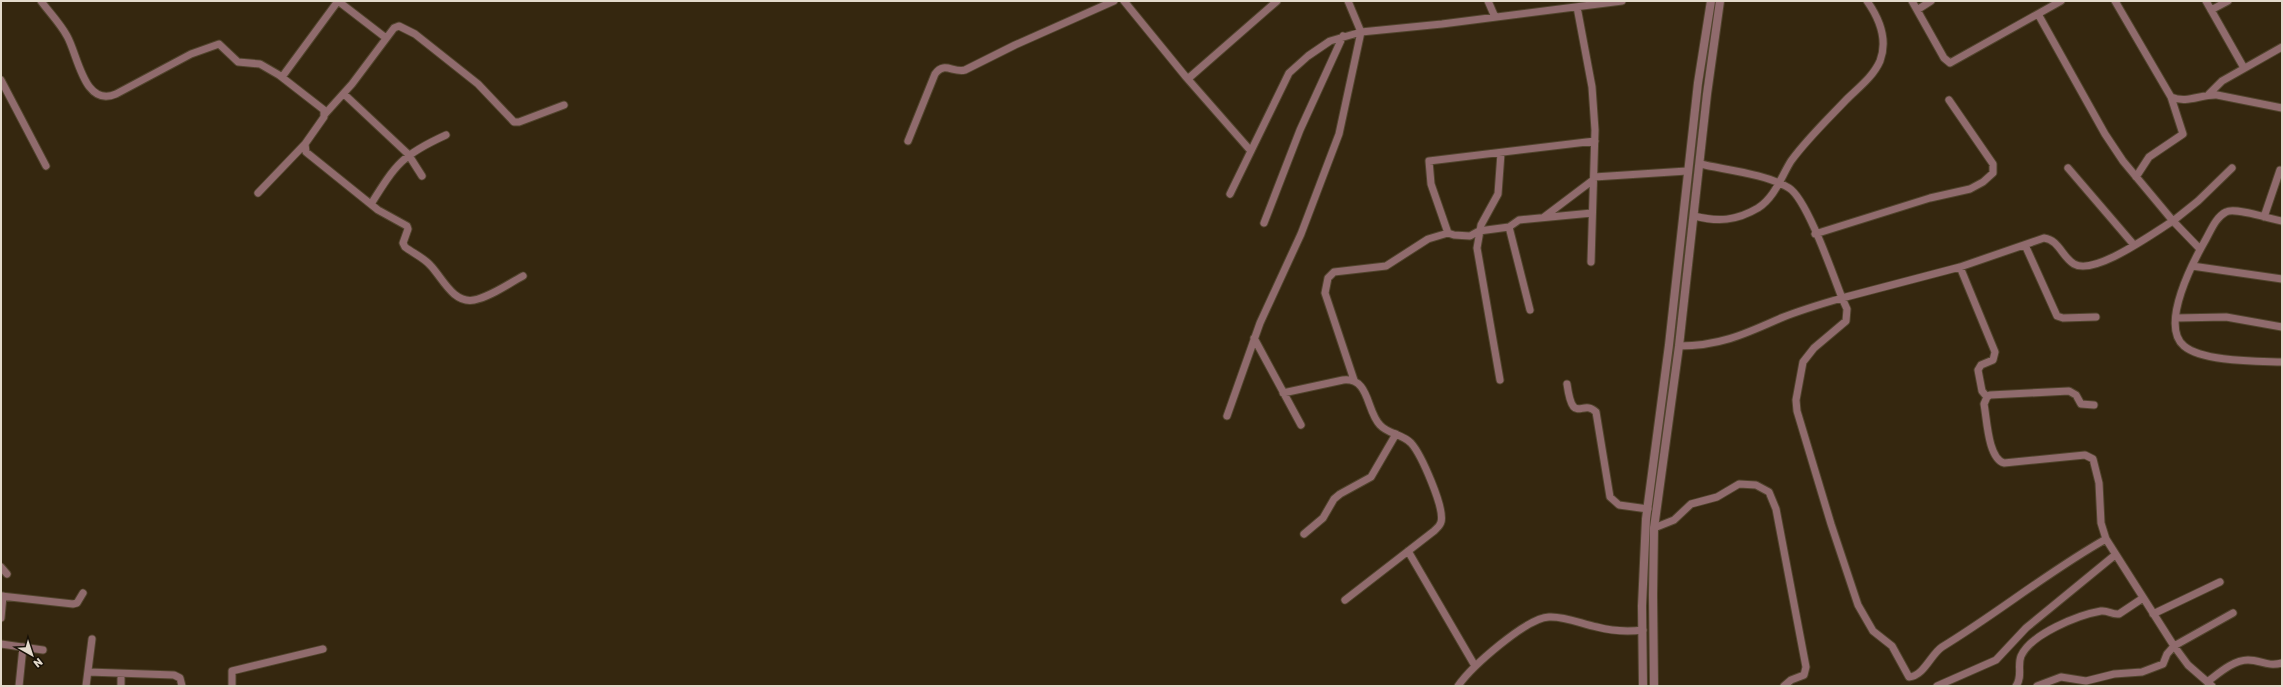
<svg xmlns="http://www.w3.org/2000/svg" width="2283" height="687" viewBox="0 0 2283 687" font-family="Rubik,sans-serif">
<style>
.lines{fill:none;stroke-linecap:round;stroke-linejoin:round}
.minor-casing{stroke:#51442d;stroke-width:9}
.tertiary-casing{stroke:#51442d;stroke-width:10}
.minor{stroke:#906b6d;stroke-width:7}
.tertiary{stroke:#906b6d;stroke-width:8}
</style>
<rect width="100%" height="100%" fill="#35270f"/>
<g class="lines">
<g class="minor-casing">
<path id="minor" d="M41 1C49 12 60 23 67 36 78 55 84 108 116 94L191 54 219 44 238 62 260 64 279 75 324 110V117L305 144 306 152 378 210 407 226 408 229 403 243 405 247C413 253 424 258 430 265 442 277 453 304 474 300 490 297 508 284 523 276
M338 1 386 38
M1124 1 1186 77H1190L1277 1
M1488 1 1495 17
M1912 1 1944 58 1950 63 2061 1
M2115 1 2171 97C2187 104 2201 94 2217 95L2282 108
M2206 1 2244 68
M1577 7 1592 87 1595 130 1591 262
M1917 10 1931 1
M2211 10 2228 1
M2038 14 2105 134 2123 161 2173 221 2198 201 2232 168
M282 77 338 1
M1186 77 1250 150
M1 80 46 166
M344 94 408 154 422 176
M2209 94 2222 81 2282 47
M325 114 352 84 394 28 399 26 415 34 478 84 514 122H519L564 105
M908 141 935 74C944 61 953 73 965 70L1015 45 1114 1
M1700 164C1726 170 1766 174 1789 188 1807 199 1833 275 1842 298L1960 267 2044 238C2059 240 2062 257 2074 264 2095 276 2153 233 2173 221L2200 249
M2068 168 2134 245
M1594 177 1687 171
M2136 177 2149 157 2183 134 2171 97
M258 193 305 144
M1230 194 1289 73 1308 56 1330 41 1361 32 1442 24 1622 1
M371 204C396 164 402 155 446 135
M1694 216C1718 222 1736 221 1758 208 1775 197 1781 177 1791 161 1807 139 1827 120 1846 100 1858 88 1873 77 1880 61 1888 40 1879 18 1867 1
M1544 217 1593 180
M2264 217 2280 170
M2282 221C2270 219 2235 207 2226 212 2216 217 2211 230 2206 239 2194 260 2159 325 2184 346 2203 362 2258 361 2282 362
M1264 223 1300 130 1343 36
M1448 233 1431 184 1429 161 1595 141
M1815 234 1930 198 1970 189 1983 182 1993 173V164L1949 100
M2025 245 2057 316 2063 318 2096 317
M2192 266 2282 279
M1960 267 1995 352 1993 360 1981 365 1978 370 1982 391 1987 397
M1530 310 1509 227 1519 220 1592 213
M2176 318 2226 317 2282 327
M1254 338 1301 425
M1679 346C1720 346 1745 334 1781 318 1801 310 1821 304 1842 298L1847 309 1846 321 1814 348 1803 362 1796 400 1797 411 1831 524 1858 605 1873 631 1892 646 1909 677C1924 676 1931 654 1942 647 1998 613 2049 571 2106 539
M1354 380 1325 293 1328 278 1334 272 1386 266 1428 239 1448 233 1454 235 1470 236 1479 231 1509 227
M1500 380 1477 248 1481 225 1498 194 1501 153
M1567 384C1573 427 1582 398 1596 412L1610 497 1619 505 1648 509
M1283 393 1343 380C1370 377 1366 411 1380 425 1388 434 1402 434 1411 443 1421 454 1445 508 1441 522 1440 526 1437 528 1434 531L1345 600
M2094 405 2081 404 2076 395 2069 391 1990 395 1987 397 1984 404C1987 420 1988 458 2004 463L2085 455 2093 459 2099 483 2101 523 2106 539 2174 646 2188 665 2212 686
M1227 416 1260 323 1301 234 1339 134 1361 32 1348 1
M1654 528 1674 520 1691 504 1717 497 1739 484 1756 485 1769 492 1776 509 1806 667 1804 675 1791 680 1784 686
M1304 534 1323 518 1334 499 1340 494 1371 477 1396 434
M1408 551 1475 666
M1 567 7 574
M1 596 73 604 77 603 83 593
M2153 614 2220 582
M1 618 3 596
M1 644 43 650
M88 672 174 675 180 678 182 686
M121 674V686
M2207 682C2218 674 2233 660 2248 660 2261 660 2267 667 2282 663
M19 686 23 647
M86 686 92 639
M232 686V671L323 649
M1458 686C1471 667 1526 618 1549 617 1565 616 1582 624 1597 627 1612 631 1627 632 1643 630
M1937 686 1996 660 2026 628 2115 555
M2016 686C2023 676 2017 666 2021 656 2031 634 2078 615 2101 611 2108 610 2112 615 2119 614L2143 598
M2037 686 2061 677 2086 681 2114 674 2142 672 2163 664 2167 654 2174 646 2233 613"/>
</g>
<g class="tertiary-casing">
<path id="tertiary" d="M1643 686 1642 606 1646 519 1669 345 1698 83 1711 1
M1654 686 1653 595 1654 528 1679 346 1707 94 1720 1"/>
</g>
<use href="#minor" class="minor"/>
<use href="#tertiary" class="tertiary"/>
</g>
<rect width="2283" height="687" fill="none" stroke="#e3dacc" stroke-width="4"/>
<g transform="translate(32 655) rotate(141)" stroke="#181107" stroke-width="3" paint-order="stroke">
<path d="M0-3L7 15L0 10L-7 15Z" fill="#e3dacc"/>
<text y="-6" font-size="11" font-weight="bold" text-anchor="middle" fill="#e3dacc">N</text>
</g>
</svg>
